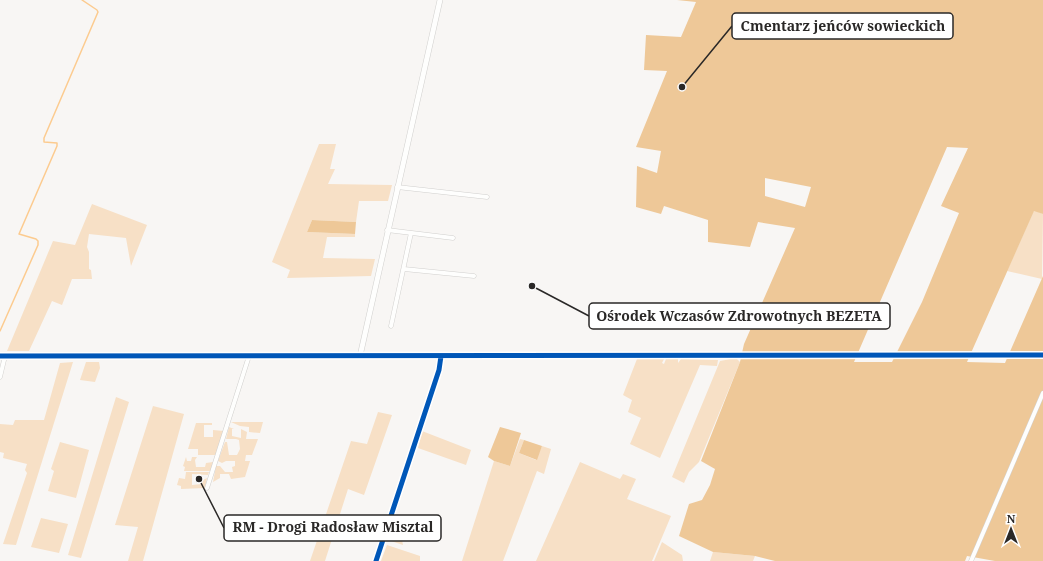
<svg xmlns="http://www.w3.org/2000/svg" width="1043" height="561" viewBox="0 0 1043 561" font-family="'Noto Serif',serif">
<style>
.green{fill:#f7e0c6}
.forest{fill:#eec898;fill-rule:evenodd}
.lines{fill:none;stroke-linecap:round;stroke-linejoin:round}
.stream{stroke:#fccb8f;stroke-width:1.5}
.minor-casing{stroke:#d1d0ce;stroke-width:5}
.tertiary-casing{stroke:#d1d0ce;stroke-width:6}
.secondary-casing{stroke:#d1d0ce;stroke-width:6}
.minor{stroke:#fefefd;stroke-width:4}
.tertiary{stroke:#fefefd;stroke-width:5}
.secondary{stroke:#f4f1ed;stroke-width:5.5}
.cycleway-casing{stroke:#fff;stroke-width:8}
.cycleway{stroke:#0057b8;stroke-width:5}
.leader{fill:none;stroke:#2a2827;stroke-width:1.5}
.callout-dot{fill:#2a2827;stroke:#fff;stroke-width:1.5}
.callout{fill:#fff;stroke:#2a2827;stroke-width:1.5}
.callout-label{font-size:14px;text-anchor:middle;font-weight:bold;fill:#2a2827}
</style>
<rect width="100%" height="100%" fill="#f8f6f4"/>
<path class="green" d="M319 144H336L330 169H335L328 184 392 185 388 201H359L356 222 312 220 307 232 355 234V237H327L323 258 375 259 371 276 287 278 290 270 272 262Z
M92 204 147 225 131 266 126 238 89 234 87 247 89 252V269L91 270 92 279H72L62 305 52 301 29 351H7L53 241 75 245Z
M1034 210 1043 214 1042 279 1007 271Z
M736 358 740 362 699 462 689 472 684 483 672 477 720 361Z
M637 359H664L662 363 664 364 666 359H678V363L681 359 718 360 717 366 700 365 660 458 630 444 641 418 628 412 632 400 623 395Z
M73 362 16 545 3 544 27 473 25 470 27 464 3 458 4 453 0 452V424L13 425 15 420H44L60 363Z
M86 362H99L100 368 95 382 80 380Z
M116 397 129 402 81 558 68 555Z
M153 406 184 414 143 561H128L138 527 115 525Z
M378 412 392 415 364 495 348 489 325 561H310L351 441 367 444Z
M231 422H263L260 433 249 432V427L240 426Z
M196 423H212V425H204V437H213V430L224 431 216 455H198V449H188Z
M229 427 234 429H232V436L241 438V429L247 432 246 439H258L252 455H246L245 461H250L245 477 231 479 229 474H220V478L213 482 216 466H220L225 472H233L232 467 235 466V461H226L222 463 218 461 225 442H227L229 455H237L240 449 239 440 236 439H226Z
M422 431 471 450 466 465 418 448Z
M520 439 524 440 519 453 536 460 542 446 551 449 544 474 537 471 503 561H462L494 461 510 466Z
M60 442 89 450 76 498 48 491 54 471 51 469Z
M186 457 187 461H191L192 457H197L195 460 196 467H205L206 463 213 462 211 471H184L185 467 183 466Z
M580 462 620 479 623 474 636 479 627 499 671 516 652 561H536Z
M186 472H209L208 475 192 474V485L202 484 203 480 207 478 205 488 181 489V486L177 485 179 478 185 479Z
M41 518 68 524 59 553 31 547Z
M395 518 399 524 403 545 388 540Z
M662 542 682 555 683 561H654Z
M387 545 420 556V561H381Z
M713 552 755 556 753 561H710Z"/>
<path class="forest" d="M677 0H1043V214L1034 211 967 362 1005 363 1043 276V561H995L967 556 965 561H775L755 556 713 552 679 536 689 504 702 500 710 485 715 469 701 461 740 362 744 344 795 228 758 222 750 247 708 242V220L664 206 661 214 636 207 637 166 657 173 661 151 636 147 667 71 644 70 646 35 681 37 696 2ZM947 147 968 148 941 206 959 213 922 302 892 362H854ZM765 178 811 187 805 207 765 196Z
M312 220 356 222 355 234 307 232Z
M500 427 521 433 510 466 494 461 488 457Z
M524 440 542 446 537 460 519 453Z"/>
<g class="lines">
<path class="stream" d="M0 331 38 245V241L36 239 19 234 57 146V143L44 142V138L98 12 97 10 82 0"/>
<g class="minor-casing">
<path id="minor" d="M397 187 487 197
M387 230 453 238
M404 269 474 276
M391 326 411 233
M0 377 5 356
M207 488 249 356
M971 561 1043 393"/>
</g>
<g class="tertiary-casing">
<path id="tertiary" d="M360 356 440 0
M376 561 439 370 441 356"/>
</g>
<g class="secondary-casing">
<path id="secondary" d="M0 356 1043 355"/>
</g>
<use href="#minor" class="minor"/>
<use href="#tertiary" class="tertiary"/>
<use href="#secondary" class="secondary"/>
<g class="cycleway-casing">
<path id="cycleway" d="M0 356 1043 355
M376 561 439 370 441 356"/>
</g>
<use href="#cycleway" class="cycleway"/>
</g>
<path class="leader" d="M682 87L732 26M532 286L589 316M199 479L224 528"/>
<g class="callout-dot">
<circle cx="682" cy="87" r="4"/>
<circle cx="532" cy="286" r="4"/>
<circle cx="199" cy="479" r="4"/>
</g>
<g class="callout">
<rect x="732" y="13" width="221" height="26" rx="4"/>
<rect x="589" y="303" width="301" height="26" rx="4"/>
<rect x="224" y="515" width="217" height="26" rx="4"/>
</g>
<g class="callout-label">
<text x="843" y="31">Cmentarz jeńców sowieckich</text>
<text x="739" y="321">Ośrodek Wczasów Zdrowotnych BEZETA</text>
<text x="333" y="532">RM - Drogi Radosław Misztal</text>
</g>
<g transform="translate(1011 529)" stroke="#ffffff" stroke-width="3" paint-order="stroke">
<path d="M0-3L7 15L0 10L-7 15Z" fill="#2a2827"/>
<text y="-6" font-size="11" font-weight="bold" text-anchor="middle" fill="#2a2827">N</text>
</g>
</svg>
